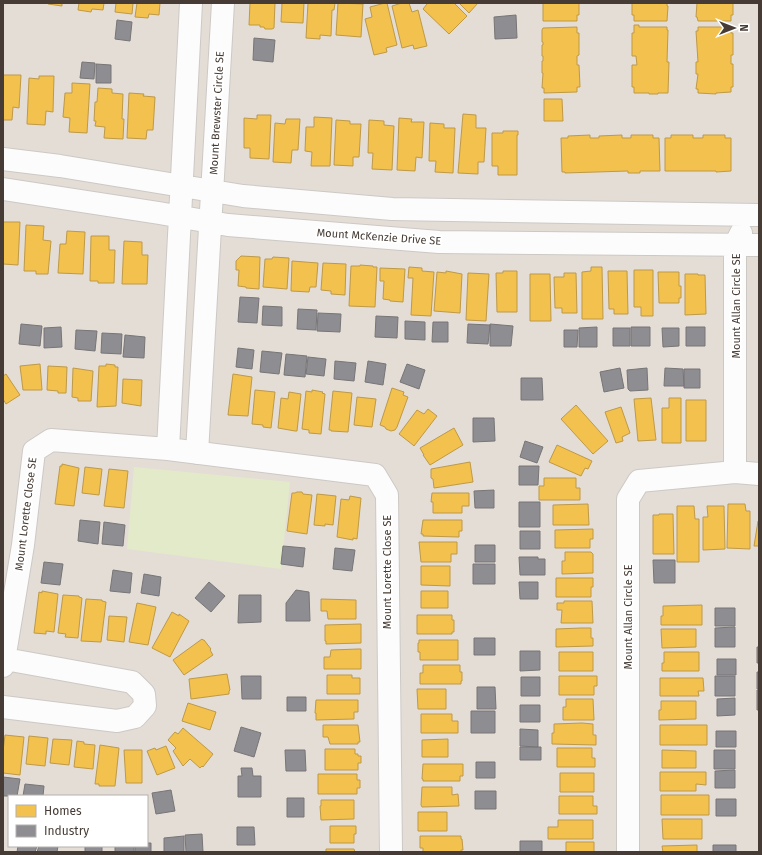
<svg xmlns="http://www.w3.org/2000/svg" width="762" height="855" viewBox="0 0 762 855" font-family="'Fira Sans',sans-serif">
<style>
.residential{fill:#e4ddd6;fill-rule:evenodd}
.green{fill:#e3eac9}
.homes{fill:#f2c14e;stroke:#be9946}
.industry{fill:#8d8d92;stroke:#787576}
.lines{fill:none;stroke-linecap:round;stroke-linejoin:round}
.minor-casing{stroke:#ccc9c5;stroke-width:24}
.minor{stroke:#fdfcfc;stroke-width:22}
.labels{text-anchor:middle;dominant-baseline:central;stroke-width:4;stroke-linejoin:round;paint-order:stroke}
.street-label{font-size:11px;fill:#463c35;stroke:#fff}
</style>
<rect width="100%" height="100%" fill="#f0ede9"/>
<path class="residential" d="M3 3H759V852H3ZM9 796H147V846H9Z"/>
<path class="green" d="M134 467 290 482 281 569 127 549Z"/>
<path class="homes" d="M48 3H62V6L48 4Z
M79 3H104L103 10 92 9 91 12 78 10Z
M116 3H133L132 14 115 12Z
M137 3H160L159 15 149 14 148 18 135 17Z
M250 3H275L274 28 272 29H265L264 27H260V25H249Z
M279 3H304L303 23 281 22 282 4Z
M308 3H335L334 10H332L331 36 320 35V39L306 38Z
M338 3 363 4 361 37 336 35Z
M385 3H387L397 45 386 48 387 52 374 55 365 19 372 17 370 7Z
M402 3H409L412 12 418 10 427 46 414 49 413 45 402 48 392 6Z
M426 3H454L467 16 449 34 423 9 427 4Z
M459 3H478L469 13Z
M543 3H579V15H577V21H543Z
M632 3H667V6H668L667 21H634V15H632Z
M697 3H733V15H731V21H698L697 17H696Z
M634 25H639V27H667V30H668L667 62H669L668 93H658V94H649V93H634V87H632V65H637L636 56H632V33H634Z
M577 27V33H579V55L577 56V65H579L580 87H577V92L544 93V88H542L543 73H542V61H543V56H542V45H543V42H542V30L543 28Z
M698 27H731V33H733V55H731V64H733V87H731V92L716 93V94L698 93V89H696L698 74H696V62H698L696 31H698Z
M3 75H21L19 108 13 107 12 120H3Z
M39 76H54L53 112 46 111 45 125 27 124 29 78 39 79Z
M72 83 90 84 87 133 69 132 70 118 63 117 65 93H72Z
M98 88 112 89V93L123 94 122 119H124L123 139 104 138 105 127 95 126 96 121H94L95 102H97Z
M129 93 144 94 143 96 155 97 153 130H147L146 139 127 138Z
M544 99H562L563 121H544Z
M463 114 476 115V128H486L484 162H478V174L458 173Z
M257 115H271L269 159 250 158V148H244V118L257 119Z
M314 117 332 118 330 166H311L312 152 305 151 306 127H314Z
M399 118 412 119 411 122H424L422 158 416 157 415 171 397 170Z
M286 119H300L298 150H292L291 163 273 162 275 123 285 124Z
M336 120 350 121V124H361L359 157H353V166L334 165Z
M369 120 384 121V125L394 126 392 170 372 169 373 153H368Z
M430 123 444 124V128H455L453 173 435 172 436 161H429Z
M503 131H518V135H517V175H498V166H492V133H503Z
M590 135V138H599V136L622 135V138H631V135H653V138H659L660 171H640V173H628V171L565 173V172H562L561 138H568V136Z
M671 135H693V138H703V135H725V138H731V171L716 172V171H665V138H671Z
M3 222H20L18 265 3 264Z
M26 225 44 226 43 240 51 241 48 274H36V271H24Z
M67 231 85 232 83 274 58 273 60 244H66Z
M91 236H109V250H115L114 283H98V281H90Z
M124 241 142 242V255H148L147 284H122Z
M241 256 260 257 259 289 246 288V287L238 286 239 270H236V261Z
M273 257 289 258 287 289 263 287 265 259H272Z
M292 261 318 263 316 287H310L309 292 291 291Z
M323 263 346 264 345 295 331 294V291L321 290Z
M360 265 373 266V267H377L375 307 349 306 351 266H360Z
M409 267 422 268V271L434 272 431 316 411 315 413 278H408Z
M591 267H602L603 319H582V272L591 271Z
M380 268 405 269 403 302 390 301V300L383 299 384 281H380Z
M634 270H653V316H641V307H634Z
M446 271 462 274 460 313 434 311 437 272 446 273Z
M503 271H517V312H497L496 273H503Z
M608 271H627L628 314H614V309H609Z
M658 272H679V286H681V298H679V303H659Z
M468 273 489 274 486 321 466 320Z
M564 273H576L577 313H562V308H555L554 277H564Z
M530 274H550L551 321H530Z
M685 274H698V275H705L706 314 685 315Z
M40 364 42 390H23L20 366Z
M106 364 115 365V367H118L116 406 97 407 99 366H106Z
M48 366 67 367 66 393H58V391L47 390Z
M73 368 93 371 91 401H78V398L72 397Z
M6 374 20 395 6 404 3 399V376Z
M233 374 252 377 248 416 228 415Z
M123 379 142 380 141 406 122 403Z
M392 388 404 392 403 395 408 397 397 427 395 430 391 431 386 429 385 427 380 425Z
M255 390 275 392 271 428 263 427V425L252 424Z
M312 390 323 392 322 393 325 394 321 434 309 433V430L302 429 306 391 312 392Z
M333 391 352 393 348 432 331 431V430H329Z
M289 392 301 394 297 431H295L278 428 281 398 288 399Z
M357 397 376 399 372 427 354 425Z
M651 398 656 440 638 441 634 399Z
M669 398H681V443H662V408H669Z
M686 400H706V441H686Z
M576 405 608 441 593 454 561 419Z
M621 407 630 433 622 437 623 441 616 443 605 412Z
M428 409 437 416 414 446 413 445 399 434 417 410 424 414Z
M454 428 463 445 430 465 423 455H424L420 448Z
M557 445 592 461 588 469 585 468 581 476 549 462Z
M470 462 473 482 434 488 433 479 431 478V469Z
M62 464 79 468 74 506 55 504 60 466H62Z
M85 467 102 469 99 495 82 493Z
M109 469 128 471 124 508 104 506Z
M544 478H576V488H580V500H539V486H544Z
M297 492H302L303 494 312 495 307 534 287 531 292 493H295Z
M432 493H469V506H462V513H433V502H431Z
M317 494 336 496 333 525 325 524V526L314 525Z
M350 496 361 498 357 539 353 538V540L337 537 341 499 349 500Z
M588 504 589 525H553V505Z
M728 504H745L746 511H750V549L727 548Z
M677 506H694L695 519H699V562H677Z
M707 506H724L725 549 703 550V517H708Z
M659 514H673L674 554H653V515H659Z
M423 520H462V531H459V537L423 536V534H421Z
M758 521H759V546H754Z
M593 529V539H590V548H555V530Z
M419 542H457V554H451V562H421Z
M565 552H591L593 554V573L562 574V561H565Z
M421 566H450V586L421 585Z
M556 578H593V587H591V597H556Z
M42 591 58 594 54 632 46 631V634L34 633 39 592 42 593Z
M421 591H448V608H421Z
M63 595 79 596V597L82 598 78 638 65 637 66 634 58 633Z
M86 599 102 600V601L106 602 101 642 81 641Z
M321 599 356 600V619H328L327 611H321Z
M564 601H592L593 623H561L562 610H557V603H564Z
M137 603 156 607 148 645 129 642Z
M702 605V625H661V616H663V606Z
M172 612 179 616V614L189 621 170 657 152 648Z
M417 615H452V620H454V632H452V634H417Z
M109 616 127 617 124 642 107 640Z
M361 624V643L326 644V641H325V625Z
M581 628H591V638H593V646L556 647V629Z
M661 629H696V647L662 648Z
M202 639 203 640H204L211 649 210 650 213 655 184 675 173 660Z
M419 640H458V660H420V652H418V643H419Z
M358 649H361V669H324V657H330L331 650Z
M559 652H593V671H559Z
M664 652H699V671H662V663H664Z
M423 665H460V672H462V681H461V684H420V673H423Z
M227 674 230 690 229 691V694L191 699 189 679Z
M327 675H352V678H360V694H327Z
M559 676H597V686H594V695H559Z
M660 678H703L704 691H698L699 696H660Z
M417 689H446V709H418Z
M566 699H593L594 720H563V707H566Z
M316 700H358V712H354V719L316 720V713H315Z
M661 701H696V719L659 720V710H661Z
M188 703 216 712 210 730 182 721Z
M421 714H452V721H458V733H421Z
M582 723 593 724V735H596V745L552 744V733H554V724Z
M323 725H358L360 742H358V744H330L328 737H323Z
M660 725H707V745H660Z
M183 728 213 754 203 767 202 766 200 768 190 759 183 766 173 751 176 748 168 740 175 732 178 734Z
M5 735 24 737 20 775 3 773V751Z
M29 736 48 738 45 766 26 764Z
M53 739 72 740 69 765 50 763Z
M448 739V757H422V740Z
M77 741 84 742V744L95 745 93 769 74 767Z
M100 745 119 748 115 786H99V784H95Z
M166 746 175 768 157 775 147 751 155 748 156 750Z
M557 748H592V758H595V767H557Z
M325 749H355V754H358V756H361V763H358V770H325Z
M124 750H142V783H126Z
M662 750 696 751V768H662Z
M423 764H463V776H460V781H423V779H422Z
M660 772H706V785L696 784V791H660Z
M560 773H594V792H560Z
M318 774H357V780H360V788H357V794H318Z
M422 787H452V795L458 794 459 806 422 807 421 805Z
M661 795H709V815H661Z
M559 796H593V806H597V814H559Z
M321 800H354V819L321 820 320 806H321Z
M418 812H447V831H418Z
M662 819H702V839H663Z
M558 820H593V839H548V827H558Z
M330 826H356V834H354V843H330Z
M420 836H461V839H462L463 850H461V852H423V848H420Z
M566 842H594V852H563L566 851Z
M697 845V852H663L662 846Z
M326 849H354L355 852H326Z"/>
<path class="industry" d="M516 15 517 38 495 39 494 17Z
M117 20 132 22 130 41 115 39Z
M254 38 275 40 273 62 253 60Z
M82 62 95 63 94 79 80 78Z
M96 64 111 65V83H96Z
M240 297 259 298 257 323 238 322Z
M263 306 282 307V326L262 325Z
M298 309 317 310 316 330 297 329Z
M318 313 341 314 340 332 317 331Z
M376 316 398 317 397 338 375 337Z
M405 321 425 322V340L405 339Z
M433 322H448V342H432Z
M21 324 42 326 40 346 19 344Z
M468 324 490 325 488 344 467 343Z
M490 324 513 326 511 346H490Z
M61 327 62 347 44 348V328Z
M597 327V347H579V328Z
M631 327H650V346H631Z
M686 327H705V346H686Z
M613 328H630V346H613Z
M662 328H679V346L663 347Z
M76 330 97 331 95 351 75 349Z
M564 330H578L577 347H564Z
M102 333 122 334 121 354 101 353Z
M125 335 145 337 144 358 123 357Z
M238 348 254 350 252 369 236 367Z
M262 351 282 353 279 374 260 372Z
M286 354 307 356 305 377 284 375Z
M308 357 326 359 324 376 306 374Z
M335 361 356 363 354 381 334 379Z
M368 361 386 364 383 385 365 382Z
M407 364 425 370 419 389 400 382Z
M620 368 624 388 604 392 600 372Z
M647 368 648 390 630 391 628 389 627 370Z
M665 368 683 369 684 386H664Z
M684 369H700V388H684Z
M521 378H542L543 400H521Z
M473 418H494L495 441 473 442Z
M525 441 543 447 537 463 520 457Z
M519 466H539L538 485H519Z
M494 490V508H475L474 491Z
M519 502H540V527H519Z
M80 520 100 522 98 544 78 541Z
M104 522 125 525 123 546 102 544Z
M520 531H540V549H520Z
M475 545H495V562H475Z
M283 546 305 548 303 567 281 564Z
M335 548 355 550 352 571 333 569Z
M519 557H538V559H545V575H520Z
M653 560H675V583H654Z
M44 562 63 564 60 585 41 583Z
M473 564H495V584H473Z
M113 570 132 573 130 593 110 591Z
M144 574 161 577 159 596 141 593Z
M209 582 225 596 211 612 195 598Z
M519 582H538V599H520Z
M296 590 309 592 310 621H286V603Z
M239 595H261V622L238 623Z
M715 608H735V626H715Z
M735 627V647H715V628Z
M474 638H495V655H474Z
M757 647H759V663H757Z
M520 651H540V670L520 671Z
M717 659H736V675H717Z
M757 672H759V689H757Z
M241 676H261V699H242Z
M715 676H735V696H715Z
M521 677H540V696H521Z
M477 687H495L496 709H477Z
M757 690H759V710H757Z
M287 697H306V711H287Z
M735 698V715L717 716V699Z
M520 705H540V722H520Z
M471 711H495V733H471Z
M241 727 261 733 254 757 234 751Z
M520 729 538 730V747L520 746Z
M716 731H736V747H716Z
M520 747H541V760H520Z
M285 750H305L306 771H286Z
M714 750H735V769H714Z
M476 762H495V778H476Z
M241 768H252L253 776H261V797H238V776H242Z
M735 770V788H715V771Z
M3 777 20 779 17 796H3Z
M25 784 44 786 43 796H23Z
M171 790 175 811 156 814 152 793Z
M475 791H496V809H475Z
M287 798H304V817H287Z
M716 799H736V816H716Z
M237 827H254L255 845H237Z
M202 834 203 852H186L185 835Z
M184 836V852H164V838Z
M520 841H542V852H520Z
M147 843H151V852H135V846H147Z
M713 845H736V852H713Z
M18 846H37L35 852H17Z
M39 846H58L57 852H37Z
M85 846H102V852H85Z
M115 846H134V852H115Z"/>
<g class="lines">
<g class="minor-casing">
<path id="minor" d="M3 159 60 166 243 196 392 209 759 215
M3 189 159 213 228 225 439 242 759 245
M168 449 191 3
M197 453 223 3
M735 472V245L741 233
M3 666 23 545 34 451 51 440 168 449 375 475 387 495 391 852
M3 707 117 721 135 717 145 706 144 694 132 682 5 659
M628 852V499L639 481 735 472 759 474"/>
</g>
<use href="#minor" class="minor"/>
</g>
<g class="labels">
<g class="street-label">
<text transform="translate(217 113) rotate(-87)">Mount Brewster Circle SE</text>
<text transform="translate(379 237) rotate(4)">Mount McKenzie Drive SE</text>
<text transform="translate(736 306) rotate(-90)">Mount Allan Circle SE</text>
<text transform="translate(26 514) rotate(-83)">Mount Lorette Close SE</text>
<text transform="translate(387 572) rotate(-90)">Mount Lorette Close SE</text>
<text transform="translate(628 617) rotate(-90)">Mount Allan Circle SE</text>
</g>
</g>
<rect width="762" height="855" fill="none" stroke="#463c35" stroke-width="8"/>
<rect x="8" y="795" width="140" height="52" fill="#ffffff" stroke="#b5b1ae"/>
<rect x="16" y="805" width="20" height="12" fill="#f2c14e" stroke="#b5b1ae"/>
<text x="44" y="815" font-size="12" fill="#463c35">Homes</text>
<rect x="16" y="825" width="20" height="12" fill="#8d8d92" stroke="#b5b1ae"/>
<text x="44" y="835" font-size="12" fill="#463c35">Industry</text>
<g transform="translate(734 28) rotate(90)" stroke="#ffffff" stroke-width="3" paint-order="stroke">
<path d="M0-3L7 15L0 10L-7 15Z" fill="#463c35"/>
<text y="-6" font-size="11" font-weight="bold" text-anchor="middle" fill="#463c35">N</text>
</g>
</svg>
